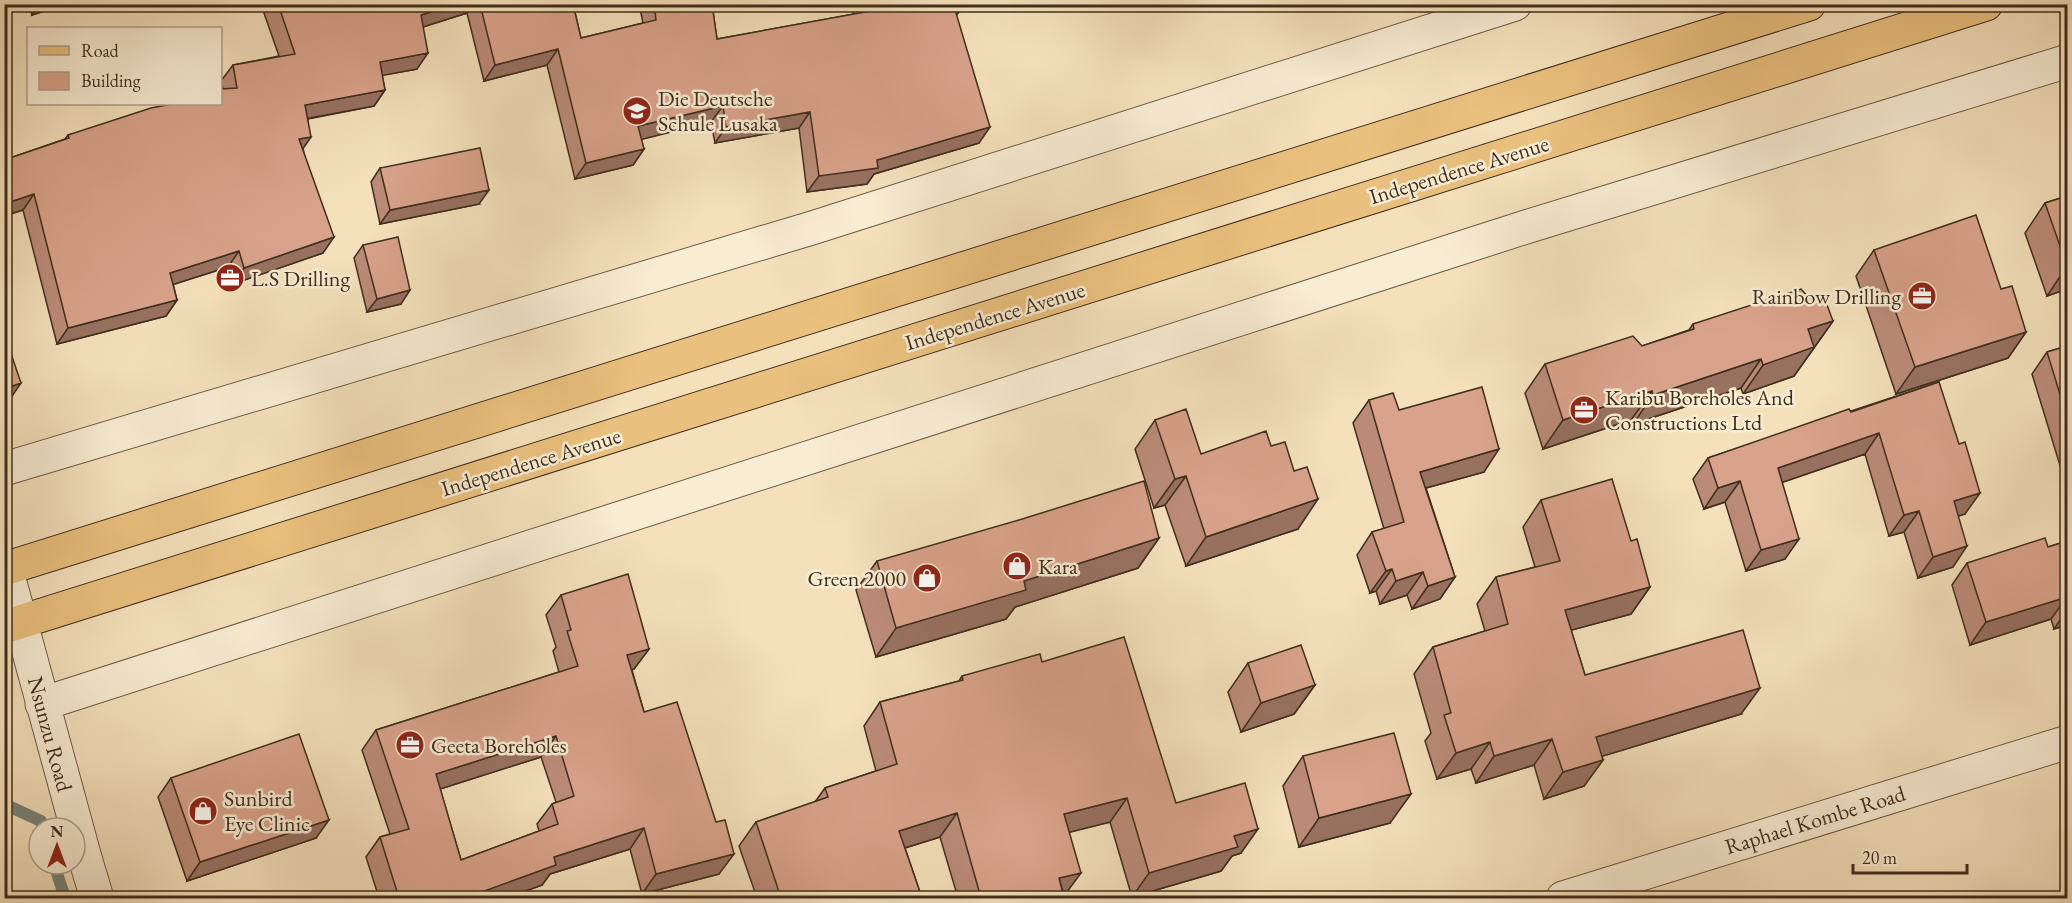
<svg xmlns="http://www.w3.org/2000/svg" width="2072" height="903" viewBox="0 0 2072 903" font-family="'EB Garamond',serif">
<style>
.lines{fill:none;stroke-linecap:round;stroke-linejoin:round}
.stream{stroke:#788379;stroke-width:12}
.minor-casing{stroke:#6d5b45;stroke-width:35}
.major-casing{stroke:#402e1d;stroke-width:35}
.minor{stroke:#f8ecd3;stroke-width:33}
.major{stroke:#eac07e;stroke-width:33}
.wall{fill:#bb8b78;stroke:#402e1d;stroke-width:1.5;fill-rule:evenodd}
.shaded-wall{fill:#987161;stroke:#402e1d;stroke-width:1.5}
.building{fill:#d9a28b;stroke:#402e1d;stroke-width:1.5;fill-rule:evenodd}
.labels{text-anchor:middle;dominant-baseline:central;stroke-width:5;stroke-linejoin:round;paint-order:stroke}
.poi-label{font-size:22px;fill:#402e1d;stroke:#f8ecd3;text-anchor:start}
.street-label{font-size:22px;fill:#402e1d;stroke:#f8ecd3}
</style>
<rect width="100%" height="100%" fill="#f4e1bc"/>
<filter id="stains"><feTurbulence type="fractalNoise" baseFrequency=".00333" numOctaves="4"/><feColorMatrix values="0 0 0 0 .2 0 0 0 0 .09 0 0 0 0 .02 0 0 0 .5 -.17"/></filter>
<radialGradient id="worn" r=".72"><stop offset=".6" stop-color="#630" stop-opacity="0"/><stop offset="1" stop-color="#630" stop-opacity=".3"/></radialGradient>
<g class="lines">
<path class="stream" d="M4 804 41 821 43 828
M54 864 65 898"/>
<g class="minor-casing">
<path id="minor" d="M4 469 812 228 1515 4
M6 568 85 858 97 898
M42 704 1529 226 2068 61
M1563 898 2068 742"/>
</g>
<g class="major-casing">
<path id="major" d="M4 569 1809 4
M4 627 1986 4"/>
</g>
<use href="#minor" class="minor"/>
<use href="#major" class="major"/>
</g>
<path class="wall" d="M29 4H66L32 15Z
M270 4H356L357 6 362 4H573L581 38 643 23 639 4H712L717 39 854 14 850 7 851 4H956L959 12 956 16 979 143 874 174 867 184 807 192 799 128 715 143 711 122 641 139 644 149 633 165 575 179 547 65 484 81 467 13 423 27 417 69 382 75 385 90 374 106 308 119 303 148 323 253 233 284 228 267 173 284 177 300 166 316 57 344 23 210 4 216V160L65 139 68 135 220 104 223 89 221 81 233 65 279 56 264 13Z
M380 168 479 204 380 224 371 182Z
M2067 196V289L2047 296 2025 233 2045 203Z
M363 245 401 304 367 312 354 258Z
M1874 250 2001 289 2026 332 2008 358 1896 394 1856 276Z
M1809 298 1833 321 1794 376 1743 394 1741 388 1633 424 1631 420 1543 449 1525 393 1545 364 1642 346 1689 330 1693 324Z
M2067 346V484L2066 485 2032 374 2047 352Z
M1939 382 1965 514 1958 516 1953 567 1918 578 1904 532 1889 536 1865 454 1782 482 1785 559 1746 571 1725 502 1704 509 1693 479 1708 458Z
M1369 400 1399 410 1484 472 1426 488 1455 577 1440 599 1412 609 1407 595 1380 604 1376 591 1370 593 1357 555 1372 532 1384 529 1353 423Z
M1155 420 1201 454 1298 529 1186 566 1165 505 1154 508 1135 449Z
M1541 500 1631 541 1650 587 1631 614 1571 630 1585 675 1741 714 1602 756 1603 760 1584 786 1544 799 1534 765 1476 783 1471 769 1437 779 1425 741 1431 733 1414 674 1433 647 1485 631 1477 604 1496 577 1535 567 1523 527Z
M1159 538 1138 568 1015 607 1006 619 876 657 856 590 877 561Z
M2067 541V625L2054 629 2051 619 1970 645 1952 585 1967 563 2048 547Z
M561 595 649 649 634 669 632 670 644 712 719 874 642 894 630 849 550 874 542 885 506 898H379L366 857 380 837 390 834 362 750 376 730 559 672 553 651 556 647 546 615ZM541 757 556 802 552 804 537 824 539 831 461 860 440 789Z
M1042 662 1176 803 1241 853 1232 856 1221 871 1132 897 1110 822 1069 832 1064 896V898H958L940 837 905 848 922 898H757L739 846 756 822 815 802 825 788 876 771 864 726 880 702 959 681 962 676Z
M1248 663 1315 685 1294 714 1241 732 1228 692Z
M1303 756 1390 823 1299 847 1283 786Z
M171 778 316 838 187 881 158 797Z"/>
<path class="shaded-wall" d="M40 4H66L32 15Z
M455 4H473L467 13 410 31 421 15Z
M558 49 547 65 484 81 495 65Z
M428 53 417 69 369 78 380 62Z
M385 90 374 106 294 121 305 105Z
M723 106 711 122 627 143 638 126Z
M810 112 799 128 715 143 726 127Z
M990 127 979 143 874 174 867 184 807 192 819 176 877 160Z
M311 137 300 153 299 139Z
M644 149 633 165 575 179 586 163Z
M489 190 479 204 380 224 390 210Z
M34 194 23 210 4 216V204Z
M334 237 323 253 233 284 244 268Z
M239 251 228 267 159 289 170 273Z
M2067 266V289L2047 296Z
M410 290 401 304 367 312 377 299Z
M177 300 166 316 57 344 68 328Z
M1833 321 1794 376 1743 394 1763 365 1808 329Z
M2026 332 2008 358 1896 394 1915 367Z
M1761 359 1741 388 1633 424 1653 395Z
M21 383 8 402 4 403V389Z
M1652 391 1631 420 1543 449 1563 420Z
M1879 433 1865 454 1763 489 1778 468Z
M1499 449 1484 472 1404 494 1420 472Z
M1186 476 1165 505 1154 508 1175 479Z
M1740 481 1725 502 1704 509 1718 488Z
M1980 493 1965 514 1939 522 1954 501Z
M1318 499 1298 529 1186 566 1206 537Z
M1919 511 1904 532 1889 536 1904 515Z
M1159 538 1138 568 1015 607 1006 619 876 657 896 628 1024 581Z
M1799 539 1785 559 1746 571 1761 550Z
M1967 546 1953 567 1918 578 1933 557Z
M1392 569 1376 591 1370 593 1386 571Z
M1423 572 1407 595 1380 604 1396 581Z
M1455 577 1440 599 1412 609 1428 586Z
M1650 587 1631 614 1546 637 1565 610Z
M2067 597 2051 619 1970 645 1986 622Z
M2067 610V625L2054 629Z
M649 649 634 669 613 675 627 655Z
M1315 685 1294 714 1241 732 1261 703Z
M1760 688 1741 714 1577 764 1596 737Z
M556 736 541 757 421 795 436 774Z
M1552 739 1534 765 1476 783 1494 756Z
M1490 742 1471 769 1437 779 1456 753Z
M1603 760 1584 786 1544 799 1563 772Z
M1411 794 1390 823 1299 847 1319 818Z
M1127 798 1110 822 1047 838 1064 814Z
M957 813 940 837 882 855 899 831Z
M329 820 316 838 187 881 200 862Z
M644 828 630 849 550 874 542 885 506 898H473L476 894 554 857Z
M1258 829 1241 853 1232 856 1221 871 1132 897 1149 873 1234 836Z
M734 854 719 874 642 894 656 874Z
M1081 873 1064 896 1059 878Z"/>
<path class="building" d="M278 4H356L357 6 362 4H455L421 15 428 53 380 62 385 90 305 105 311 137 299 139 334 237 244 268 239 251 170 273 177 300 68 328 34 194 4 204V160L69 138 68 135 151 108 172 104H220V89L237 88 233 65 295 54Z
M480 4H573L581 38 656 20 654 4H712L717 39 871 11 868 4H956L959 12 956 13 990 127 877 160 878 168 819 176 810 112 726 127 723 106 638 126 644 149 586 163 558 49 495 65Z
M480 148 489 190 390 210 380 168Z
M2067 196V266L2045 203Z
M1976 215 2001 289 2012 286 2026 332 1915 367 1874 250Z
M398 237 410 290 377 299 363 245Z
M1801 289 1809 298 1823 294 1833 321 1808 329 1814 347 1763 365 1761 359 1653 395 1652 391 1563 420 1545 364 1633 336 1642 346 1694 329 1693 324Z
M4 333 21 383 4 389Z
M2067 346V417L2047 352Z
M1939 382 1959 444 1965 442 1980 493 1954 501 1967 546 1933 557 1919 511 1904 515 1879 433 1778 468 1799 539 1761 550 1740 481 1718 488 1708 458 1849 409 1851 412Z
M1482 387 1499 449 1420 472 1455 577 1428 586 1423 572 1396 581 1392 569 1386 571 1372 532 1404 522 1369 400 1393 393 1399 410Z
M1186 409 1201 454 1266 431 1271 446 1285 442 1294 471 1307 467 1318 499 1206 537 1186 476 1175 479 1155 420Z
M1612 479 1631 541 1637 539 1650 587 1565 610 1585 675 1743 630 1760 688 1596 737 1603 760 1563 772 1552 739 1494 756 1490 742 1456 753 1444 715 1451 713 1433 647 1508 624 1496 577 1560 561 1541 500Z
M1144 481 1159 538 1024 581 1026 590 896 628 877 561 1019 520Z
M2045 538 2048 547 2067 541V600V597L1986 622 1967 563Z
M628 574 649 649 627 655 644 712 677 702 716 822 725 820 734 854 656 874 644 828 554 857 556 865 476 894 477 898H399L380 837 409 829 376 730 578 666 567 631 571 630 561 595ZM556 736 574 796 552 804 558 824 461 860 436 774Z
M1124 637 1176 803 1245 783 1258 829 1234 836 1238 847 1149 873 1127 798 1064 814 1081 873 1059 878 1064 898H981L957 813 899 831 922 898H781L756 822 828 797 825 788 897 764 880 702 963 680 962 676 1040 654 1042 662Z
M1301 645 1315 685 1261 703 1248 663Z
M1394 733 1411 794 1319 818 1303 756Z
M299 734 329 820 200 862 171 778Z"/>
<defs>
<g id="school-disc" transform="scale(1.5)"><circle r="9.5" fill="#8f2418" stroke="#f8ecd3"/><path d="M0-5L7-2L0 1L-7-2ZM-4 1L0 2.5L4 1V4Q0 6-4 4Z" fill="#fff"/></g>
<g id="office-disc" transform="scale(1.5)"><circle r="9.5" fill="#8f2418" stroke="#f8ecd3"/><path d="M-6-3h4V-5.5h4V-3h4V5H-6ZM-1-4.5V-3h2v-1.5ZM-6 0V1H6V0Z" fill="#fff"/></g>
<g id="shop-disc" transform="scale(1.5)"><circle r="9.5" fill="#8f2418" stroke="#f8ecd3"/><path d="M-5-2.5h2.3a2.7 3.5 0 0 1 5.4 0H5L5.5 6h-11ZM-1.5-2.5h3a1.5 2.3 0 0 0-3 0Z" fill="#fff"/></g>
</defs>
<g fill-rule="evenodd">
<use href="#school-disc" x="637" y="111"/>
<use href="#office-disc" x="230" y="278"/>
<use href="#office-disc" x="1922" y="296"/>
<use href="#office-disc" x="1584" y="410"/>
<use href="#shop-disc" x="1017" y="566"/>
<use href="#shop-disc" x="927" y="578"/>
<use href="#office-disc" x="410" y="745"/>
<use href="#shop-disc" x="203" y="811"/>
</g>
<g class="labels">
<g class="poi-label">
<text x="658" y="98">Die Deutsche<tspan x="658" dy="25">Schule Lusaka</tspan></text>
<text x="251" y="278">L.S Drilling</text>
<text x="1901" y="296" text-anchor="end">Rainbow Drilling</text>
<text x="1605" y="397">Karibu Boreholes And<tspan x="1605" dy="25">Constructions Ltd</tspan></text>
<text x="1038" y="566">Kara</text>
<text x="906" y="578" text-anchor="end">Green 2000</text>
<text x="431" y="745">Geeta Boreholes</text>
<text x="224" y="798">Sunbird<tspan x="224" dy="25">Eye Clinic</tspan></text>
</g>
<g class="street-label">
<text transform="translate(1459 170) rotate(-17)">Independence Avenue</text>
<text transform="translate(995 316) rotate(-17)">Independence Avenue</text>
<text transform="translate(531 462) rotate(-17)">Independence Avenue</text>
<text transform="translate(50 734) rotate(75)">Nsunzu Road</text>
<text transform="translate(1815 820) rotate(-17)">Raphael Kombe Road</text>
</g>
</g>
<rect width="2072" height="903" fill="none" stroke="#f4e1bc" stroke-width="24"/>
<rect x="6" y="6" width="2060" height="891" fill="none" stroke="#402e1d" stroke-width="3"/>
<rect x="12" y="12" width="2048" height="879" fill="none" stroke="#402e1d" stroke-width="1.5"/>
<rect x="27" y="27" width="195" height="78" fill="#f8ecd3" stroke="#aea08a" stroke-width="1.5"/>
<rect x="39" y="46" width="30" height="9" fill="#eac07e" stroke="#aea08a" stroke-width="1.5"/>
<text x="81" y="57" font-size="18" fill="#402e1d">Road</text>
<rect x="39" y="72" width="30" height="18" fill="#d9a28b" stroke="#aea08a" stroke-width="1.5"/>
<text x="81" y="87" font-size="18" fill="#402e1d">Building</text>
<g transform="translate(57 846)"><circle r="28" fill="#f8ecd3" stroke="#aea08a" stroke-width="1.5"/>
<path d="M0-4.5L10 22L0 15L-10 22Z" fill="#8f2418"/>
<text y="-9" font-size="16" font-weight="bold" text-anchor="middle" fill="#402e1d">N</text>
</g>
<path d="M1853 864v9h114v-9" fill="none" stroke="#402e1d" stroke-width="3"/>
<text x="1862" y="864" font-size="18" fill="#402e1d" stroke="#f8ecd3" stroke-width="4.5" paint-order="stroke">20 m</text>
<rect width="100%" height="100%" filter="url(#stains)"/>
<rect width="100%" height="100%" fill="url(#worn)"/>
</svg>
